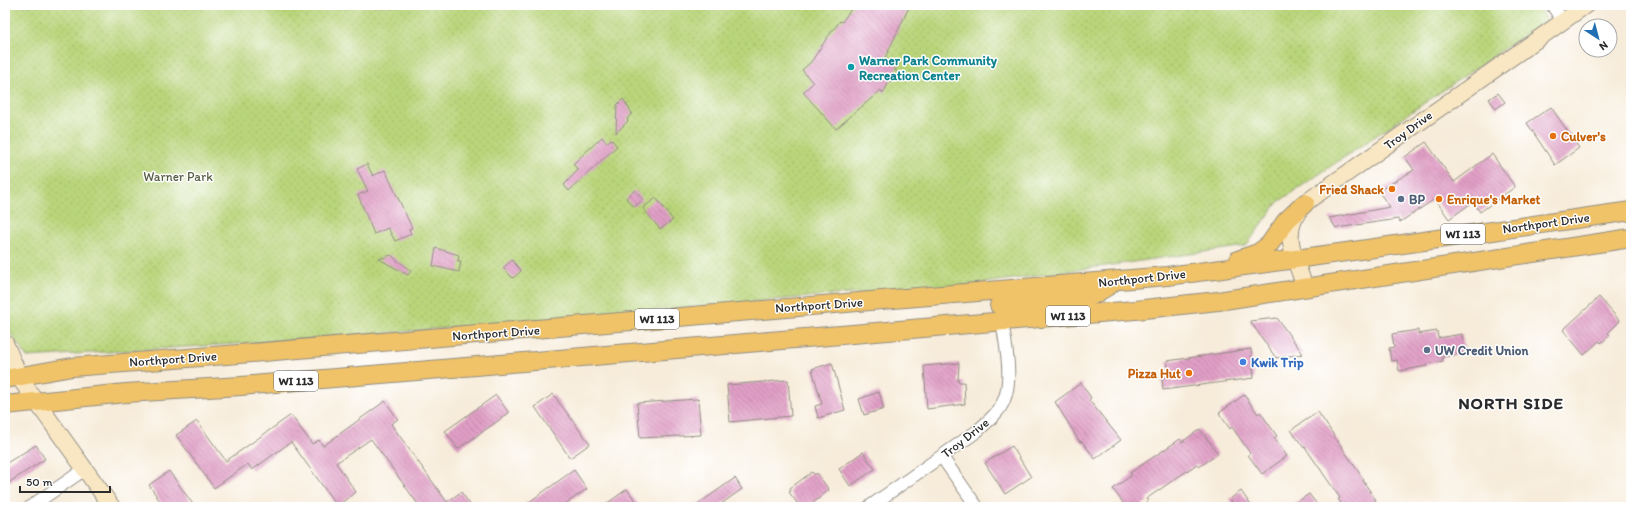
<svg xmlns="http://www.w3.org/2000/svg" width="1636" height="512" viewBox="0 0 1636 512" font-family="Itim,sans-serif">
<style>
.park{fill:url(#park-dots);stroke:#728052}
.building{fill:url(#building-back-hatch)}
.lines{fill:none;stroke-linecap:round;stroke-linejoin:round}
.street-casing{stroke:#918c82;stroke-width:14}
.secondary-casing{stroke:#918c82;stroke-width:18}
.primary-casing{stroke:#918c82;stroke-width:20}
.street{stroke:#fff;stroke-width:12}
.secondary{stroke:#f9e7c3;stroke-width:16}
.primary{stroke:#f0c369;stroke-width:18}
.culture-dot{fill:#0f9aa8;stroke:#fff;stroke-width:1.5}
.food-dot{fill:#e8710a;stroke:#fff;stroke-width:1.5}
.service-dot{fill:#5c6f8a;stroke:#fff;stroke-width:1.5}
.shop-dot{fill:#3f7fe0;stroke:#fff;stroke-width:1.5}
.labels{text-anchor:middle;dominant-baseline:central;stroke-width:3;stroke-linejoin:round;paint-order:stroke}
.shield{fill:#fff;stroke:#6b6b6b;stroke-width:1}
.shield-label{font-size:12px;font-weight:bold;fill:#2b2b2b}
.culture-label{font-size:13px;font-weight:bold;fill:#0d838f;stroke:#fff;text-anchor:start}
.street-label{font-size:13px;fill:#2b2b2b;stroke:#fff}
.food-label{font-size:13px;font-weight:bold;fill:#c56008;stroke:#fff;text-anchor:start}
.park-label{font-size:13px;fill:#565e43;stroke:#fff}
.service-label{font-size:13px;font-weight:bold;fill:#4e5e75;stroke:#fff;text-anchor:start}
.shop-label{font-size:13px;font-weight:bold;fill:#366cbe;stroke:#fff;text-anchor:start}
.district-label{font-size:17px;font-weight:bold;letter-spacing:1px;fill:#2b2b2b;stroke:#fff}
</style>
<defs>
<pattern id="park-dots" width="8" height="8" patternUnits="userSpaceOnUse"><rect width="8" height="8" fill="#b9d57a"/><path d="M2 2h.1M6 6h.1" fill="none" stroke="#9fb76a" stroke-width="1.8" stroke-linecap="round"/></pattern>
<pattern id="building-back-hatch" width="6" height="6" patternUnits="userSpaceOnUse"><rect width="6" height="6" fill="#e19fc6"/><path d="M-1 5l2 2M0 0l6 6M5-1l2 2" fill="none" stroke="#b782a1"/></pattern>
</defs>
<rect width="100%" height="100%" fill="#fff"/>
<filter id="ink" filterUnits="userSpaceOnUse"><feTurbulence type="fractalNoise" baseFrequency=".025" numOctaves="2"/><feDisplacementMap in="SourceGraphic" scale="8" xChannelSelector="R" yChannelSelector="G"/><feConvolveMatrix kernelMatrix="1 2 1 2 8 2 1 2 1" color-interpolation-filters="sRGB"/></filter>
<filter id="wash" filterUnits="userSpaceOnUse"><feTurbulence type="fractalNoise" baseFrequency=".012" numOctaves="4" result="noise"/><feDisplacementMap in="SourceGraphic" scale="16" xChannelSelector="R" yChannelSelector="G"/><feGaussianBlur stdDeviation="0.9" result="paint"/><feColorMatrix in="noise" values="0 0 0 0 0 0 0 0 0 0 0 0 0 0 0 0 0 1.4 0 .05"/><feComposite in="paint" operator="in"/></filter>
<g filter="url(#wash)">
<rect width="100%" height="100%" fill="#f7ecda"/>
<path class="park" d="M5 5H1536L1547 20 1278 202 1246 246 949 288 832 295 330 338 27 357 5 326Z"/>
<g id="blocks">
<path class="building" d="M854 5H910L885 58 898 65 895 70 899 74 888 84 883 94 881 90 836 129 803 92 813 83 802 70 811 62 827 38 840 21 842 22Z
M1498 93 1505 102 1496 109 1489 99Z
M623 99 632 113 627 119 628 121 616 133 617 105Z
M1551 107 1579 148 1555 165 1527 123Z
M602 137 607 143 611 139 617 146 569 191 564 185 578 170 573 164Z
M1426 142 1454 182 1492 154 1515 187 1480 212 1473 202 1449 219 1435 199 1400 222 1398 219 1336 228 1329 218 1390 207 1378 191 1414 170 1405 157Z
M367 164 373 176 385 170 412 228 409 229 411 234 395 241 388 228 374 234 358 195 368 191 357 169Z
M635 190 643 200 634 207 626 198Z
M656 198 673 220 660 229 643 208Z
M436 248 459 255 458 261H461L459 272 433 266Z
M391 255 411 271 408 275 379 259Z
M512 260 521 271 513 278 503 268Z
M1599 297 1620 321 1608 333 1610 335 1601 343 1599 341 1584 355 1563 330Z
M1277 318 1303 354 1276 358 1250 321Z
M1418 330V334L1437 331 1438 338 1462 334 1465 353 1442 357 1443 361 1427 364V366L1399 371 1397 360 1391 361 1389 348 1394 347 1392 334Z
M1251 349 1254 378 1163 390 1162 378 1170 377 1167 361Z
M832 363 845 410 818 418 815 406 822 404 812 369Z
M959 363 958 382H964L965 404 927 409 924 366Z
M788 380 791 416 730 422 727 385Z
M1081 383 1091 398 1089 400 1121 440 1095 459 1082 441 1080 442 1055 402Z
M879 392 884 409 864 415 859 399Z
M553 394 590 444 570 458 535 407Z
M496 395 509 413 458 449 445 431Z
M1244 395 1258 414 1260 412 1277 436 1274 438 1287 456 1262 474 1248 455 1250 453 1232 427 1230 429 1219 413Z
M698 399 701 435 640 438 637 403Z
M385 401 398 419 391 424 447 502 461 492 472 507H420L371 439 336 463 356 492 337 506 291 442 252 470 248 464 214 488 176 435 197 421 226 461 291 415 312 444 319 440 323 446Z
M1318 412 1364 480 1363 481 1376 500 1366 507H1344L1338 499 1340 498 1305 447 1304 448 1291 430Z
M1200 429 1218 454 1199 467 1197 464 1146 499 1148 501 1139 507H1126L1113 489 1132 475 1130 473 1180 439 1182 442Z
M36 445 45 459 5 485V464Z
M1012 446 1031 477 1005 494 985 463Z
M863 452 875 469 850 486 839 469Z
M574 470 587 489 561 507H522Z
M169 471 195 507H164L149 485Z
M812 472 815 475 817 473 829 490 808 507H800L789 492 791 491 790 488Z
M735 478 742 489 717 507H694Z
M627 489 640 507H602Z
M1241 491 1252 507H1235L1230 499Z
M1309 494 1319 507H1290Z"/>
</g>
</g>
<g filter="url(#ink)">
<use href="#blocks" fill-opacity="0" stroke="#918c82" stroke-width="1"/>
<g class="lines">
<g class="street-casing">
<path id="street" d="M1552 5 1563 21
M942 457 977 507
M30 507 85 469
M869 507 976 432C986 423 999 413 1004 400 1014 377 1004 338 1001 314"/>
</g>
<g class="secondary-casing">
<path id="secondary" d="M1305 287C1294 255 1279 231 1305 203L1586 5
M5 343 15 366
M5 358 112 507"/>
</g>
<g class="primary-casing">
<path id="primary" d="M1238 260 1258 253 1269 245 1286 221 1305 203
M999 305 1082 298 1093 295 1110 285
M5 379 72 367 239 354 1167 276C1322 257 1476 233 1631 211
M5 405 126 393 241 386 1135 310 1218 301 1631 238"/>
</g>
<use href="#street" class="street"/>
<use href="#secondary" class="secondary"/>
<use href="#primary" class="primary"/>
</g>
</g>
<circle class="culture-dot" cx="851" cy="67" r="4"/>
<g class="food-dot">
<circle cx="1553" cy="136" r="4"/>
<circle cx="1392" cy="189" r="4"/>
<circle cx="1439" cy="199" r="4"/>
<circle cx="1189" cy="373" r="4"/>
</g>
<g class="service-dot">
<circle cx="1401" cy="199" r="4"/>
<circle cx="1427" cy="350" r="4"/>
</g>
<circle class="shop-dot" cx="1243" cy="362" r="4"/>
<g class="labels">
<g class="shield">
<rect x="1441" y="224" width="44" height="20" rx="3"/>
<rect x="1046" y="306" width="44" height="20" rx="3"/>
<rect x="635" y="309" width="44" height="20" rx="3"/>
<rect x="274" y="371" width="44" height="20" rx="3"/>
</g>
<g class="shield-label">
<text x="1463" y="234">WI 113</text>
<text x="1068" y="316">WI 113</text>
<text x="657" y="319">WI 113</text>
<text x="296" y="381">WI 113</text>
</g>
<g class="culture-label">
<text x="859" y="60">Warner Park Community<tspan x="859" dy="15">Recreation Center</tspan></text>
</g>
<g class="street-label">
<text transform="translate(1408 130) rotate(-36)">Troy Drive</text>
<text transform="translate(1546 223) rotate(-8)">Northport Drive</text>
<text transform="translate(1142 278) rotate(-6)">Northport Drive</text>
<text transform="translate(819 305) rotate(-4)">Northport Drive</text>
<text transform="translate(496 333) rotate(-4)">Northport Drive</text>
<text transform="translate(173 359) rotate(-4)">Northport Drive</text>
<text transform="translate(965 438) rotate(-38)">Troy Drive</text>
</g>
<g class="food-label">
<text x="1561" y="136">Culver's</text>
<text x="1384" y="189" text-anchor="end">Fried Shack</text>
<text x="1447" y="199">Enrique's Market</text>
<text x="1181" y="373" text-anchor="end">Pizza Hut</text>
</g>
<g class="park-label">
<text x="178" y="176">Warner Park</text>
</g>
<g class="service-label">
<text x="1409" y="199">BP</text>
<text x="1435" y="350">UW Credit Union</text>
</g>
<g class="shop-label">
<text x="1251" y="362">Kwik Trip</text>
</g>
<g class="district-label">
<text x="1511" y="403">NORTH SIDE</text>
</g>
</g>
<rect width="1636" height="512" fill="none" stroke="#fff" stroke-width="20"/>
<g transform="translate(1598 38) rotate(144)"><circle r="19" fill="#ffffff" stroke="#aaaaaa"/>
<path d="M0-3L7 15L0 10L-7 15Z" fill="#1f6fb2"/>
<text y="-6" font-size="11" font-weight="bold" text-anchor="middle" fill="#2b2b2b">N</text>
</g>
<path d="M20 486v6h90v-6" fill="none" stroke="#2b2b2b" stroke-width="2"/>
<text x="26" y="486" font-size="12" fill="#2b2b2b" stroke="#ffffff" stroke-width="3" paint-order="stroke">50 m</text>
</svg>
